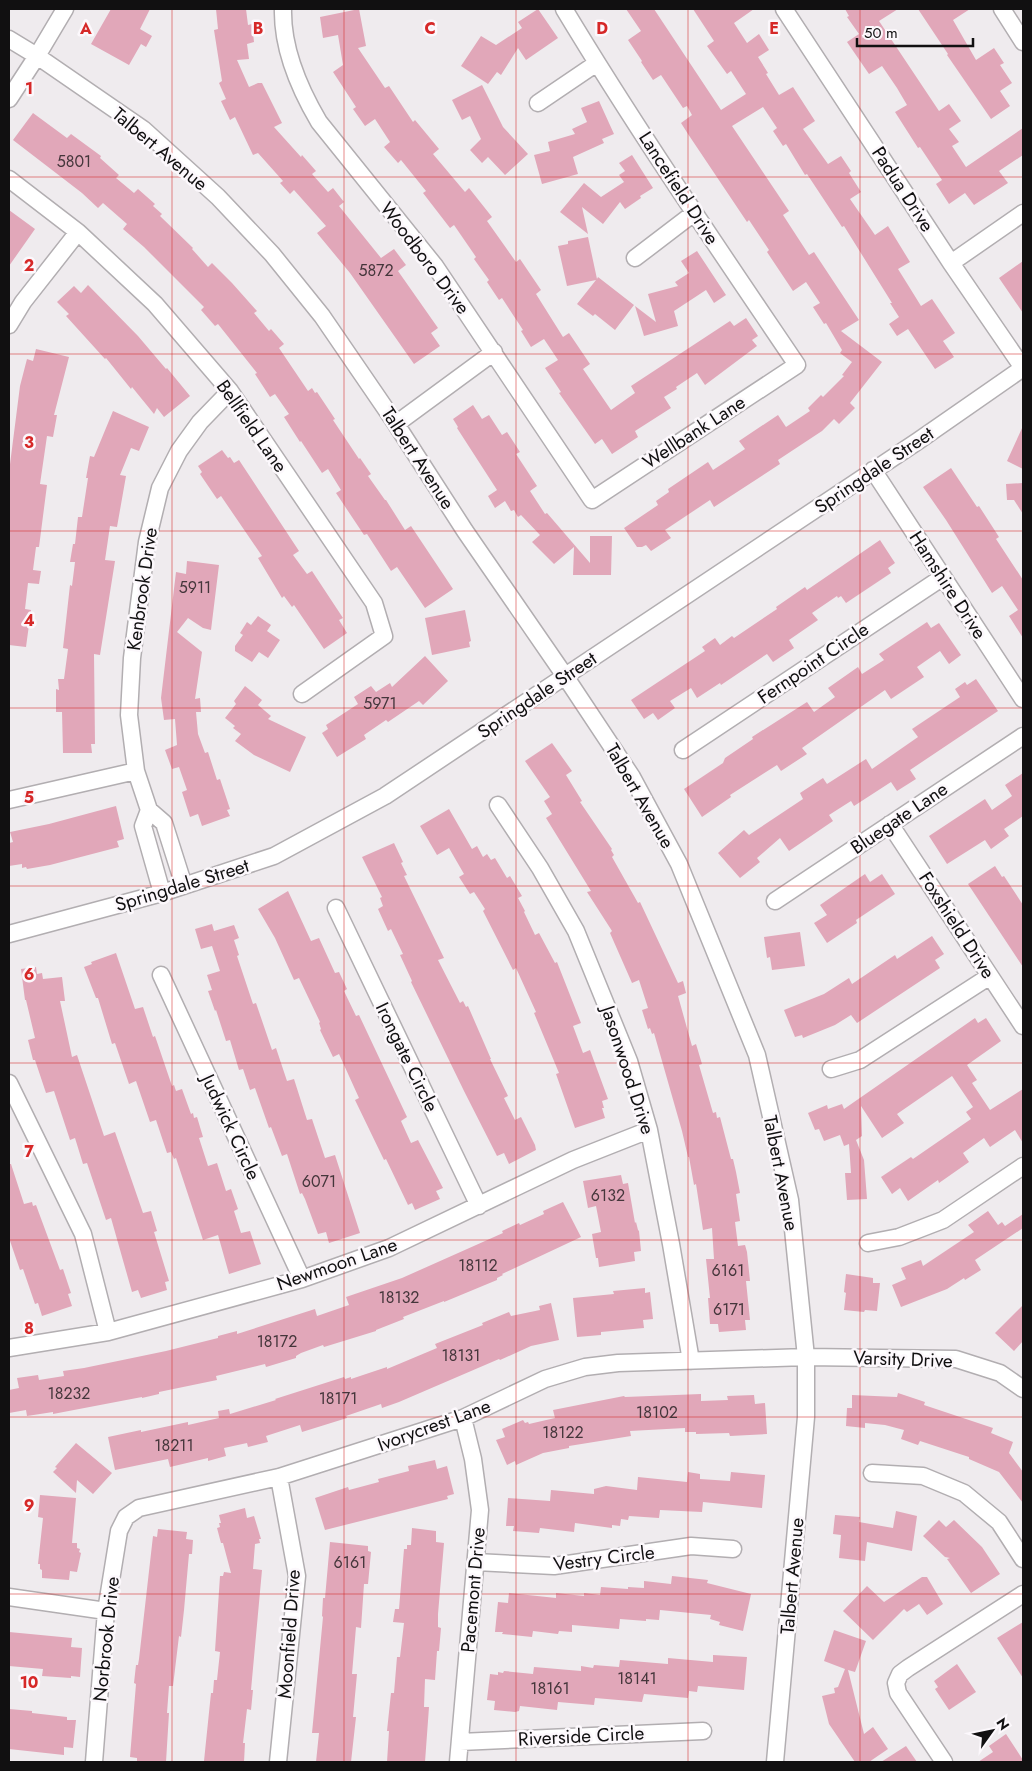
<svg xmlns="http://www.w3.org/2000/svg" width="1032" height="1771" viewBox="0 0 1032 1771" font-family="Jost,sans-serif">
<style>
.building{fill:#e1a7b9}
.lines{fill:none;stroke-linecap:round;stroke-linejoin:round}
.minor-casing{stroke:#b2aeb1;stroke-width:19}
.minor{stroke:#fff;stroke-width:16}
.grid{fill:none;stroke:#d62828;stroke-width:1;stroke-opacity:0.55}
.labels{text-anchor:middle;dominant-baseline:central;stroke-width:5;stroke-linejoin:round;paint-order:stroke}
.number-label{font-size:16px;fill:#45363b}
.street-label{font-size:19px;fill:#111011;stroke:#fcf8fc}
.grid-label{font-size:16px;text-anchor:middle;font-weight:bold;fill:#d62828;stroke:#fcf8fc;stroke-width:5;stroke-linejoin:round;paint-order:stroke}
</style>
<rect width="100%" height="100%" fill="#efebee"/>
<path class="building" d="M111 9H150L140 29 152 36 146 47 141 44 129 65 91 44Z
M216 9H246L248 25 252 24 254 42 247 44 249 59 237 60 249 87 258 83H262L282 123 274 127 301 157 302 155 316 171 312 174 328 192 333 188 344 202 339 206 381 258 394 249 406 265 398 271 438 328 431 333 440 346 414 364 350 273 317 233 326 226 294 190 290 194 280 183 283 181 258 153 253 155 235 117 230 120 221 101 226 99 219 83 222 81 214 30 218 29Z
M359 9 366 46 358 48 385 88 389 86 413 122 415 120 439 149 433 154 465 192 469 188 492 217 487 221 516 262 520 259 541 290 536 294 563 337 569 333 590 364 583 369 611 410 635 393 631 386 730 321 734 326 746 318 758 336 752 340 757 346 705 385 697 373 676 387 677 389 664 397 671 408 635 431 638 437 612 454 602 439 595 444 559 393 561 392 545 368 558 360 544 339 531 347 521 331 523 330 502 298 499 300 487 282 489 280 474 259 476 257 454 225 450 228 423 193 426 191 401 160 398 163 384 147 390 142 375 119 365 126 353 109 356 107 333 72 343 65 338 35 323 38 320 17Z
M538 9 558 38 526 60 518 48 501 75 497 72 488 84 461 66 481 36 496 45 522 28 518 22Z
M626 9H654L721 110 746 94 731 71 727 74 707 46 714 41 693 9H754L734 23 747 43 759 34 769 50 758 57 768 73 766 74 779 95 793 87 815 121 803 129 828 164 841 156 851 171 849 173 861 192 850 199 875 235 888 226 910 262 898 269 908 285 921 306 932 299 955 333 943 341 954 357 935 369 908 329 897 336 889 324 899 317 890 303H892L844 226 842 227 807 174 805 175 786 144 783 146 773 131 777 128 763 107 732 126 789 211 783 215 809 255 814 252 859 320 841 331 882 362 850 403 855 408 839 424 834 419 822 431 778 460 780 464 714 507 710 500 665 530 671 538 651 551 646 545 642 547H637L624 528 658 505 656 501 669 492 668 489 708 462 713 470 745 449 739 441 778 415 786 427 810 411 808 408 821 395 823 397 844 376 842 375 852 362 840 353 842 350 826 323 824 324 813 307 820 303 806 282 793 291 767 252 769 250 749 220 747 222 688 134 681 123 692 115 687 106 683 108 661 75 653 80 641 62 642 61 628 40 641 31Z
M845 9H898L879 21 939 111 949 104 961 121 949 129 959 142 952 146 966 167 1023 128V155L999 171 1008 183 974 205 965 193 949 204 936 184 942 180 920 147 918 148 895 112 907 105 897 88 882 66 869 74 847 42 859 34 847 17 849 16Z
M918 9H970L953 20 976 60 994 48 1004 63 1000 65 1012 83 1000 91 1010 106 991 119 947 55 948 54Z
M482 85 503 127 528 154 505 175 488 157 482 163 470 150 481 139 470 116 462 120 452 100Z
M599 101 614 134 602 139 604 143 573 157 578 174 542 184 534 155 550 151 548 142 575 134 572 129 587 122 581 108Z
M33 113 67 138 71 134 101 156 100 158 119 175 116 178 134 193 138 189 155 204 153 206 162 214 160 216 193 248 192 249 208 267 212 263 232 283 257 311 254 313 269 331 271 329 284 344 279 348 308 391 312 388 315 393 317 392 335 419 333 420 359 459 360 458 371 474 368 476 385 500H386L405 530 411 526 453 589 425 608 397 567 391 571 367 534 364 535 336 493 341 490 328 469 322 473 301 441 300 442 284 417 289 414 275 394 270 397 255 374 257 373 218 324 215 326 201 310 204 307 144 247 123 229 127 224 103 203 98 208 82 193 13 140Z
M632 155 653 188 640 196 641 198 625 209 620 202 603 224 582 207 588 234 560 212 584 183 601 197 624 182 619 175 625 171 619 163Z
M9 210 35 229 9 266Z
M588 237 597 279 598 277 634 305 615 330 595 314 593 316 577 304 596 280 567 286 558 246 568 244V241Z
M697 251 726 295 714 303 706 290 674 311 678 326 644 336 635 306 656 322 648 294 678 286 675 282 689 273 681 261Z
M1023 261V313L999 278Z
M88 285 138 336 166 369 167 368 190 396 164 417 157 408 154 414 132 387 131 389 106 358 105 359 66 316 69 314 57 302 74 286 81 293Z
M36 349 69 357 54 415H57L53 437 47 436 40 484 47 485 39 547H36L33 570 41 571 39 584 28 583 25 609 31 610 26 647 9 645V528L10 517H9V472L20 386 27 359 33 361Z
M473 405 482 419 489 415 502 435 507 432 520 452 516 454 537 486 530 491 545 514 547 513 590 563V536H612L611 575H573L574 547 554 564 532 542 540 535 521 515 518 517 514 510 511 511 505 501 495 508 488 496 497 490 457 428 458 427 453 419Z
M113 411 149 427 139 451 131 448 120 475 126 476 117 527 110 526 105 560 115 561 100 655 94 654 95 744H91L92 753H63L62 712H56V689L59 690 58 679H64L68 649 63 648 70 585 72 586 75 562H70L73 544H75L78 517H82L88 478H86L90 456 94 457Z
M1023 426V469L1007 461Z
M222 450 228 458 230 457 234 463 239 460 299 551 293 555 307 574 312 571 343 618 339 620 347 633 324 649 294 605 292 607 284 596 282 598 258 558 262 556 221 496 217 499 200 474 202 472 198 466Z
M951 468 977 507 979 506 999 537 996 539 1023 580V638L1009 616 1018 610 1002 586 992 593 946 520 923 487Z
M1023 483V514L1014 500H1007L1006 484Z
M880 540 895 563 888 568 891 573 846 603 841 596 838 598 837 596 812 613 818 620 789 640 794 648 773 662 767 654 721 685 720 683 697 698 691 688 670 701 675 708 658 720 653 713 644 719 631 700 705 651 702 647 715 638 720 645 732 636 734 638 777 609 776 607 805 587 807 590Z
M187 561 219 565 211 630 203 628 188 618 177 632 202 652 195 699 200 698 201 712H196L198 734 205 753 208 752 217 780 220 779 230 809 227 810 230 816 202 826 198 814 190 817 182 792 187 790 179 767 172 769 165 750 177 745 175 719 164 720 161 698 176 572 186 574Z
M465 610 471 641 469 642 470 647 432 655 425 618Z
M258 616 271 625 267 631 280 640 268 658 259 652 252 662 235 651V646L243 635 240 633 247 622 251 625Z
M927 622 931 628 939 623 961 655 949 664 940 651 917 667 924 677 891 699 885 690 802 748 807 754 781 771 777 765 730 795 731 797 702 817 684 789 723 763 725 758 753 739 752 737 807 702 814 712 835 697 828 688 858 667 862 674 884 660 879 654Z
M425 656 448 681 423 705 419 701 388 722 386 720 364 735 366 739 337 757 322 733 328 729 326 725 358 704 354 697 371 686 376 692 390 683 392 687Z
M976 679 998 711 910 770 916 779 897 791 891 782 854 806 851 801 829 815 833 821 789 851 780 838 757 858 760 862 740 878 718 853 744 830 749 835 803 799 800 793 823 778 827 784 866 759 872 769 918 737 912 729 960 697 955 689 965 682 967 685Z
M245 686 262 700 258 705 271 716 268 719 306 737 290 772 254 755 235 741 241 734 233 728 235 726 225 718 236 704 234 701Z
M552 743 572 771 566 775 582 801 580 802 612 849 611 850 614 855 612 857 638 903 640 902 678 983 683 981 686 993 678 996 692 1046 696 1044 702 1064 699 1065 713 1113 716 1112 717 1118 720 1117 731 1159H733L736 1172 740 1193 736 1194 740 1221 735 1222 738 1246 745 1245 747 1252 750 1281H746L750 1320H745L746 1330 719 1332 718 1324H710L708 1298H710L706 1259H714L712 1228 703 1230 696 1184 694 1185 689 1157H688L682 1131 654 1033 652 1034 650 1028 648 1029 642 1010 648 1008 639 980 632 983 610 933 612 931 587 892 591 891 546 818 552 814 544 801 550 797 525 761Z
M1023 773V816L1004 829 1009 836 991 849 985 840 947 864 929 836 985 799 992 810 1012 796 1005 785Z
M116 806 124 839 117 841 119 847 50 865 27 869 26 867 22 868V864L9 866V843L13 842 10 832 49 824Z
M449 809 472 849 477 846 483 857 487 854 491 860 495 858 507 878 510 876 522 896 518 898 525 911 524 912 535 935 539 933 555 963 557 962 581 1023 573 1026 583 1053 590 1050 608 1099 602 1101 604 1108H602L605 1118 575 1128 556 1074 559 1073 534 1013 536 1012 516 968 513 970 483 911 485 909 474 892 470 894 459 877 464 874 449 848 437 855 420 826Z
M394 843 403 862 401 863 407 875 404 876 444 958 438 960 460 1003 463 1001 466 1007 468 1006 491 1059H490L508 1096 504 1098 515 1120 521 1117 535 1145 536 1150 509 1164 504 1153 497 1156 464 1091 411 982 412 981 400 955 403 954 391 929 388 931 378 909 383 906 380 898 382 897 362 857Z
M995 866 1002 877 1004 876 1023 905V967L968 884Z
M865 874 870 882 882 874 895 894 856 920 857 923 827 943 814 923 827 915 820 905Z
M288 891 311 941 319 938 335 973 339 972 347 989 344 991 356 1016 359 1015 407 1117 401 1121 411 1143 418 1140 443 1188 436 1191 440 1199 415 1210 412 1203 408 1205 386 1159 384 1160 355 1100 359 1098 339 1054 333 1057 320 1030 321 1029 319 1023 320 1022 299 978 294 980 275 938 258 909Z
M212 924 214 931 234 925 239 938 234 940 239 955 237 956 253 1004 256 1003 272 1050 276 1048 287 1081 294 1079 307 1120 312 1119 325 1158 335 1155 360 1233 329 1243 326 1232 318 1234 305 1199 302 1193 300 1194 287 1154 282 1156 271 1127 269 1128 255 1088 250 1090 243 1069 239 1070 230 1040 226 1041 216 1010 215 1011 208 991 212 990 207 975 220 971 212 946 201 949 195 929Z
M800 932 805 966 772 970 770 957 767 958 764 937Z
M932 936 944 954 935 960 940 968 857 1023 851 1015 835 1025 803 1038 802 1035 795 1037 784 1010 824 994 849 978 852 984 895 955 897 959Z
M116 953 135 1009 143 1007 153 1037 155 1036 172 1086 174 1085 176 1091 182 1089 191 1114 193 1113 194 1118 197 1117 203 1137 199 1138 208 1166 217 1163 226 1191 231 1189 238 1209 234 1211 241 1233 250 1231 261 1264 229 1274 218 1235 203 1240 176 1158 174 1159 171 1152 167 1153 156 1120 150 1122 136 1081 129 1084 115 1043 112 1044 98 998H96L84 967 92 964 91 962Z
M36 967 37 974 42 973 43 979 62 977 65 1001H60L72 1057 77 1055 104 1136 115 1132 143 1213 151 1211 157 1231 154 1232 169 1281 165 1282 167 1290 141 1298 138 1290 132 1292 111 1218 106 1220 87 1163 83 1164 75 1138 70 1140 54 1091 46 1093 35 1060H33L28 1040 35 1038 26 1000H25L21 969Z
M975 1018 978 1023 986 1018 1001 1041 967 1065 977 1080 972 1083 990 1110 1023 1089V1143L1015 1130 990 1147 984 1138 963 1153 969 1162 939 1183 938 1180 908 1201 900 1188 892 1194 881 1177 911 1157 913 1159 971 1119 966 1112 973 1107 952 1076 897 1114 904 1123 882 1138 861 1106 862 1136 856 1140 864 1160 867 1199 847 1200 845 1173H851L849 1144 844 1146 840 1135 824 1141 819 1129 815 1130 808 1113 827 1105 828 1109 842 1104 844 1109Z
M9 1164H11L24 1204 32 1202 33 1206 36 1205 60 1270 63 1269 71 1293 68 1294 72 1306 42 1316 38 1303 35 1304 23 1269 20 1270 9 1238Z
M621 1175 623 1184 628 1183 635 1223 636 1222 638 1230 639 1231 641 1251 634 1252 635 1261 599 1267 598 1258H596L592 1234 601 1232 596 1206 588 1208 583 1181Z
M563 1202 581 1237 502 1274 503 1275 497 1278V1280L444 1302V1301L403 1317 404 1319 376 1330V1331L324 1347 323 1345 301 1353 296 1356V1358L266 1367 265 1364 216 1376 217 1380 159 1392V1394L142 1398V1397L53 1414V1412L27 1416 26 1410 9 1413V1390L19 1388 17 1378 38 1375 39 1380 64 1376 63 1371 84 1368 166 1351 218 1338V1336L237 1331V1334L315 1309 317 1316 349 1305 346 1297 402 1278 503 1233 502 1231 519 1223 520 1225 544 1214 543 1211Z
M988 1211 998 1225 1002 1222 1005 1226 1023 1214V1228L975 1260 981 1270 965 1280 964 1278 947 1289 901 1307 892 1285 906 1279 901 1268 921 1260 923 1266 974 1232 968 1225Z
M846 1274 873 1278V1283H880L877 1311 865 1310 864 1312 844 1310 846 1293 844 1292Z
M645 1288V1293L650 1292 653 1319 643 1320 644 1328 601 1332V1335L577 1337 573 1298 614 1294 613 1291Z
M551 1303 559 1340 531 1346 500 1360 499 1359 399 1402 382 1408 381 1404 346 1416 347 1418 302 1432 300 1425 266 1436 268 1442 248 1447 247 1443 224 1448 226 1456 208 1461V1458L170 1467 168 1459 115 1470 108 1437 141 1430V1432L188 1422V1425L219 1418 218 1411 229 1409 230 1414 276 1400 275 1399 344 1377 345 1379 351 1377V1379L387 1367V1369L437 1348 435 1344 483 1325 482 1323 509 1312 511 1316 540 1310 539 1306Z
M1023 1305V1341L1014 1351 995 1333Z
M898 1393 925 1402 924 1405 993 1428 991 1433 1013 1442 1009 1453 1023 1472V1503L999 1472 969 1459V1457L920 1441 918 1445 901 1439 904 1430 885 1425 865 1423V1428L846 1426 847 1408H852V1395L897 1397Z
M701 1394V1401L728 1400 727 1396 754 1395 755 1404 765 1403 767 1434 730 1436 729 1433 696 1434V1432H685V1428L630 1431 631 1436 569 1446V1448L543 1453 516 1465 515 1461 507 1465 496 1440 505 1437 502 1429 523 1420 525 1423 528 1422 529 1424 555 1418 553 1410 624 1396 625 1397Z
M76 1443 112 1473 93 1494 77 1480 76 1493 53 1472 57 1468 55 1467Z
M435 1460 437 1469 447 1466 454 1494 447 1496 448 1499 325 1530 315 1498 348 1487 349 1490 379 1482 378 1479 409 1471 408 1466Z
M688 1472 700 1474V1479L730 1481 731 1472 765 1475 762 1508 703 1502 702 1512 660 1510 659 1518 629 1516 628 1520 621 1519 620 1526 612 1525V1528L575 1523 574 1532 540 1528 539 1533 513 1531 514 1526H506L508 1498 550 1501 551 1490 594 1494V1489L606 1486 637 1490 638 1477 687 1482Z
M40 1495 76 1498 72 1543H77V1548L80 1549 79 1552 81 1553 77 1572 70 1571 69 1580 42 1578V1570L40 1569V1564H38L43 1518 38 1517Z
M245 1508 247 1518 254 1516 261 1539H259L260 1543 255 1544 253 1569 262 1570 251 1690H253L251 1710 247 1709 243 1743H245L244 1762 204 1761 211 1693H213L214 1680H217L220 1652 215 1651 220 1576H223L224 1572 231 1573 223 1543H221L217 1528 220 1527 219 1523H221L219 1515Z
M896 1511 917 1516 912 1551 867 1542 865 1561 839 1558 841 1535 833 1534 835 1515 860 1517 859 1522 893 1528Z
M939 1520 946 1527 954 1520 982 1547 1000 1574 971 1593 947 1559 950 1558 945 1557 923 1536Z
M412 1528 436 1531V1542L444 1543 438 1614V1627L441 1628 439 1651H437L435 1680 425 1679 424 1707H429L425 1762H387L389 1731H387L391 1693H394L397 1657H400L404 1623 393 1622 395 1609H399L404 1549H407V1545H411Z
M158 1529 187 1532 186 1539 193 1540 192 1554H189L184 1610 181 1637 179 1636 173 1686H169L167 1713H169L166 1762H137V1758L130 1757 136 1684 134 1683 136 1665H138L139 1659 153 1536 157 1537Z
M330 1542 368 1546V1551L371 1552 368 1584H364L361 1628 356 1627 352 1674H357L353 1717H356L351 1762H316L319 1733H312L323 1617 322 1616 323 1598H325Z
M672 1576 708 1580 707 1583 751 1594 743 1631 719 1625 720 1622 710 1619 711 1615 660 1610 659 1620 646 1619V1621L620 1619 619 1629 572 1625V1632L559 1631 558 1634 533 1631 532 1637 502 1634 503 1632H495L498 1602 508 1603 509 1593 556 1598V1593L584 1596V1593L600 1595 601 1587 628 1589V1587L644 1588V1581L671 1584Z
M922 1577H927L943 1604 927 1615 919 1604 907 1612 904 1609 873 1640 843 1611 867 1586 884 1602Z
M1023 1622V1678L997 1638Z
M834 1630 866 1641 855 1672 848 1670 864 1734 873 1727 888 1749 869 1762H855L829 1724 822 1696 835 1693 834 1688 838 1687 845 1669 824 1661Z
M9 1632 72 1638 71 1647 82 1648 80 1677 71 1676V1678L42 1676 43 1669 9 1666Z
M713 1655 747 1657 744 1690 698 1686 697 1692 689 1691 688 1698 644 1694 642 1702 595 1698 594 1705 558 1702 557 1710 520 1706 519 1711 515 1712 494 1710 495 1701 487 1700 490 1674 498 1675V1672L503 1673 504 1671 533 1674 534 1667 581 1671V1666L593 1668 594 1665 619 1667 620 1660 668 1664V1658L713 1662Z
M957 1664 976 1692 949 1710 935 1689 938 1687 934 1681Z
M9 1709 32 1711V1713L67 1717V1720H76L73 1748 64 1747V1755L9 1749Z
M1006 1734 1023 1760V1762H978L993 1752 989 1746Z
M906 1746 917 1762H881Z"/>
<g class="lines">
<g class="minor-casing">
<path id="minor" d="M283 9C282 49 299 88 319 122L435 266 592 500 797 365C718 248 637 130 564 9
M784 9 951 263 1023 368
M1002 9 1023 42
M9 39 37 56 143 129 218 197 272 254 322 316 396 424 465 531 565 676 632 777 679 864 757 1055 790 1200 806 1357V1417L775 1762
M9 99 37 56 65 9
M538 103 597 63
M9 179 78 232 155 304 230 391 374 603 384 636 302 694
M635 258 694 213
M951 263 1023 213
M9 325 23 302 78 232
M396 424 494 352
M873 470 1023 699
M683 750 943 577
M9 800 136 771
M498 805 540 868 576 931 629 1061 649 1130 671 1244 691 1361
M149 810 143 826 162 893
M890 824 1023 1026
M184 886 164 823 149 810 136 771 129 715 132 658 147 542 160 488 179 451 200 422 230 391
M775 901 1023 736
M336 908 479 1206
M9 934 162 893 274 856 385 796 918 441 1023 368
M161 975 302 1279
M831 1069 860 1060 990 976
M9 1083 83 1234 108 1332
M868 1243 899 1237 943 1220 1023 1166
M9 1348 108 1332 302 1279 389 1248 573 1160 649 1130
M872 1473 923 1476 964 1493 999 1522 1023 1559
M476 1562 554 1566 691 1546 733 1549
M9 1597 106 1611
M460 1742 703 1731
M94 1762 106 1611 119 1531 126 1517 139 1508 279 1477 463 1418 545 1379 585 1367 618 1363 806 1357 956 1359 1000 1373 1023 1389
M278 1762 297 1576 279 1477
M458 1762 480 1510 473 1459 463 1418
M944 1762 898 1693 896 1683 900 1674 908 1668 1023 1594"/>
</g>
<use href="#minor" class="minor"/>
</g>
<path class="grid" d="M172 9V1762M344 9V1762M516 9V1762M688 9V1762M860 9V1762M9 177H1023M9 354H1023M9 531H1023M9 708H1023M9 886H1023M9 1063H1023M9 1240H1023M9 1417H1023M9 1594H1023"/>
<g class="labels">
<g class="number-label">
<text x="74" y="161">5801</text>
<text x="376" y="270">5872</text>
<text x="195" y="587">5911</text>
<text x="380" y="703">5971</text>
<text x="319" y="1181">6071</text>
<text x="608" y="1195">6132</text>
<text x="478" y="1265">18112</text>
<text x="728" y="1270">6161</text>
<text x="399" y="1297">18132</text>
<text x="729" y="1309">6171</text>
<text x="277" y="1341">18172</text>
<text x="461" y="1355">18131</text>
<text x="69" y="1393">18232</text>
<text x="338" y="1398">18171</text>
<text x="657" y="1412">18102</text>
<text x="563" y="1432">18122</text>
<text x="174" y="1445">18211</text>
<text x="350" y="1562">6161</text>
<text x="637" y="1678">18141</text>
<text x="550" y="1688">18161</text>
</g>
<g class="street-label">
<text transform="translate(160 149) rotate(40)">Talbert Avenue</text>
<text transform="translate(679 188) rotate(57)">Lancefield Drive</text>
<text transform="translate(903 189) rotate(57)">Padua Drive</text>
<text transform="translate(425 258) rotate(53)">Woodboro Drive</text>
<text transform="translate(252 426) rotate(55)">Bellfield Lane</text>
<text transform="translate(694 432) rotate(-33)">Wellbank Lane</text>
<text transform="translate(418 458) rotate(57)">Talbert Avenue</text>
<text transform="translate(874 470) rotate(-34)">Springdale Street</text>
<text transform="translate(948 585) rotate(57)">Hamshire Drive</text>
<text transform="translate(142 589) rotate(-82)">Kenbrook Drive</text>
<text transform="translate(813 663) rotate(-34)">Fernpoint Circle</text>
<text transform="translate(537 695) rotate(-34)">Springdale Street</text>
<text transform="translate(640 796) rotate(60)">Talbert Avenue</text>
<text transform="translate(899 818) rotate(-34)">Bluegate Lane</text>
<text transform="translate(182 885) rotate(-17)">Springdale Street</text>
<text transform="translate(957 925) rotate(57)">Foxshield Drive</text>
<text transform="translate(407 1057) rotate(64)">Irongate Circle</text>
<text transform="translate(628 1070) rotate(72)">Jasonwood Drive</text>
<text transform="translate(231 1127) rotate(65)">Judwick Circle</text>
<text transform="translate(781 1173) rotate(79)">Talbert Avenue</text>
<text transform="translate(337 1264) rotate(-19)">Newmoon Lane</text>
<text transform="translate(903 1359) rotate(2)">Varsity Drive</text>
<text transform="translate(434 1425) rotate(-20)">Ivorycrest Lane</text>
<text transform="translate(604 1558) rotate(-7)">Vestry Circle</text>
<text transform="translate(792 1576) rotate(-85)">Talbert Avenue</text>
<text transform="translate(473 1590) rotate(-85)">Pacemont Drive</text>
<text transform="translate(289 1634) rotate(-86)">Moonfield Drive</text>
<text transform="translate(106 1639) rotate(-84)">Norbrook Drive</text>
<text transform="translate(581 1736) rotate(-3)">Riverside Circle</text>
</g>
</g>
<g class="grid-label">
<text x="86" y="34">A</text>
<text x="258" y="34">B</text>
<text x="430" y="34">C</text>
<text x="602" y="34">D</text>
<text x="774" y="34">E</text>
<text x="29" y="94">1</text>
<text x="29" y="271">2</text>
<text x="29" y="448">3</text>
<text x="29" y="626">4</text>
<text x="29" y="803">5</text>
<text x="29" y="980">6</text>
<text x="29" y="1157">7</text>
<text x="29" y="1334">8</text>
<text x="29" y="1511">9</text>
<text x="29" y="1688">10</text>
</g>
<rect width="1032" height="1771" fill="none" stroke="#111011" stroke-width="20"/>
<g transform="translate(992 1731) rotate(57)" stroke="#fcf8fc" stroke-width="4" paint-order="stroke">
<path d="M0-4L9 19L0 12L-9 19Z" fill="#111011"/>
<text y="-8" font-size="14" font-weight="bold" text-anchor="middle" fill="#111011">N</text>
</g>
<path d="M857 38v8h116v-8" fill="none" stroke="#111011" stroke-width="2.5"/>
<text x="864" y="38" font-size="15" fill="#111011" stroke="#fcf8fc" stroke-width="4" paint-order="stroke">50 m</text>
</svg>
